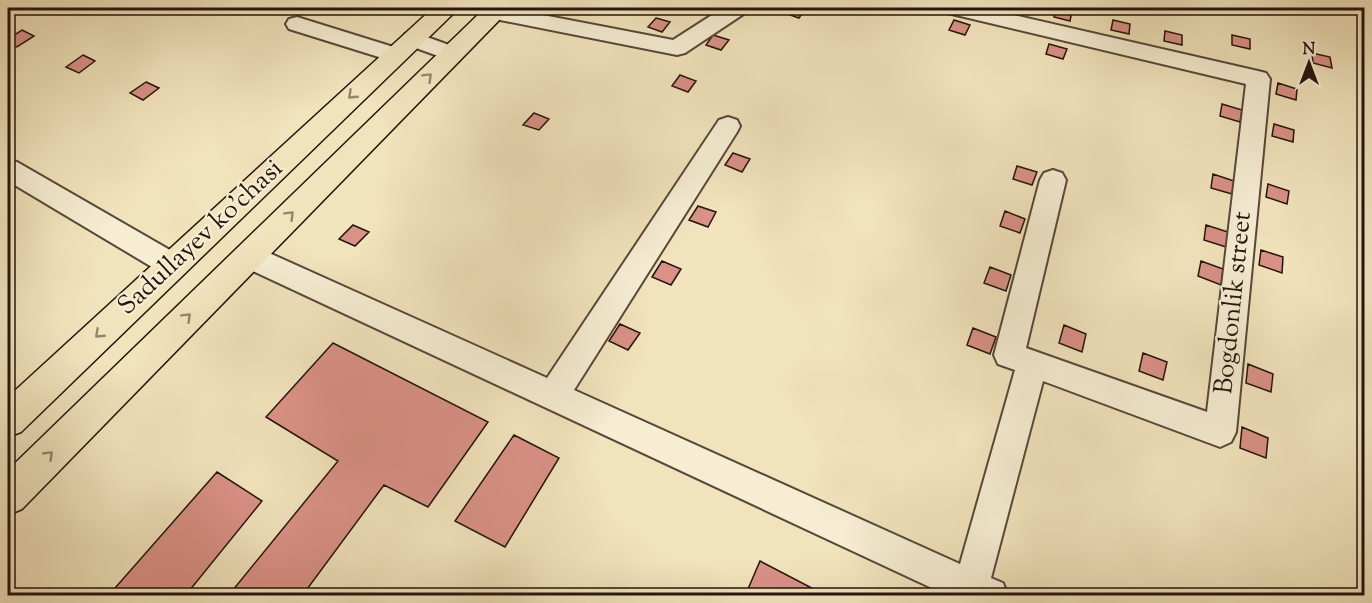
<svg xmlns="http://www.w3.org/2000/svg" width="1372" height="603" viewBox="0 0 1372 603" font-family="'Sorts Mill Goudy',serif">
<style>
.building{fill:#da9187;stroke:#23150d;stroke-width:1.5}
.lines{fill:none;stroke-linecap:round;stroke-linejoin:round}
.minor-casing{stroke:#564839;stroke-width:4}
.major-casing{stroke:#23150d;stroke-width:3}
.minor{fill:#f6edd3;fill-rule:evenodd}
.major{fill:#f1e3bc;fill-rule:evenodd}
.oneway{stroke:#94866d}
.labels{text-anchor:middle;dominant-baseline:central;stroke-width:4.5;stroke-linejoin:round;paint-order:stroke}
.street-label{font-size:26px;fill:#23150d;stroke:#f6edd3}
</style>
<rect width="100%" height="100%" fill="#f1e3bc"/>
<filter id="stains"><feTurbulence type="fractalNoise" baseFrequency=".00333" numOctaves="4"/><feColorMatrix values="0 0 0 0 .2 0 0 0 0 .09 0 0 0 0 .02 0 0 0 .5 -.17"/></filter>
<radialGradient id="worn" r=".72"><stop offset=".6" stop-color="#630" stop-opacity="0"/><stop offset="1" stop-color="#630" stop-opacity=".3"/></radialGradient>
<path class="building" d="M788 8H802L805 9 799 18 784 13Z
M1055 8 1072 11 1070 21 1054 17Z
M656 18 670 22 662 32 648 27Z
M954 20 970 25 965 35 949 30Z
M1113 20 1130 24 1129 34 1111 30Z
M22 30 34 36 17 47 8 42V39Z
M1165 31 1182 35V45L1164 41Z
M713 35 729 40 721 50 706 45Z
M1232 35 1250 39V49L1232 45Z
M1049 44 1067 49 1063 59 1046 54Z
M1312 53 1330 57 1332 68 1313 63Z
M83 55 95 61 79 73 66 67Z
M680 75 696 81 688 92 672 86Z
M146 82 159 88 143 100 130 93Z
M1278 83 1297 89 1296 100 1276 94Z
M1222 104 1242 110 1240 122 1220 116Z
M534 113 549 119 539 130 523 125Z
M1274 124 1294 130 1293 142 1272 136Z
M733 153 750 159 742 172 725 165Z
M1017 166 1037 172 1032 185 1013 179Z
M1213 174 1234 181 1232 194 1211 188Z
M1268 184 1289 191 1287 204 1266 197Z
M698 206 716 212 708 227 689 220Z
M1005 211 1025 219 1020 233 1000 226Z
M353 225 369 232 355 246 339 239Z
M1206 225 1228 232 1226 247 1204 240Z
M1261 250 1283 257 1282 273 1259 265Z
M662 261 681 269 671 285 652 277Z
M1201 261 1223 269 1221 285 1198 276Z
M990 267 1011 275 1006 291 984 283Z
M620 324 640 333 628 350 609 341Z
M1064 325 1086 334 1082 352 1059 343Z
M973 328 996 337 990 354 967 345Z
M333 343 488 422 428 507 384 485 302 596H228L338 461 266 417Z
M1143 353 1167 362 1163 380 1139 371Z
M1248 364 1273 374 1271 392 1246 383Z
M1242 427 1268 438 1266 458 1240 448Z
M514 435 559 458 505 547 455 521Z
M217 472 262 501 185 596H108Z
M760 561 827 596H745Z"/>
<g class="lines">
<g class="minor-casing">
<path id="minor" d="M487 8H507L673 40 723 8H748L745 13 685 53 677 55 495 19 487 17 484 12Z
M945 8H983L1258 71 1266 73 1270 79 1236 432 1231 442 1220 447 1043 381 991 578 1003 583 1008 596H949L238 264 234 256 238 248 248 245 258 248 547 378 719 120 728 117 737 120 740 126 737 132 574 390 960 564 1015 370 998 364 994 355 1040 180 1044 173 1053 170 1062 173 1066 180 1026 348 1207 412 1246 84 956 15 948 13Z
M297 17 403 50 406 55 403 60 395 62 289 29 286 24 289 19Z
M413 32 460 49 463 54 460 59 452 61 405 44 402 39 405 34Z
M8 160 17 162 182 257 186 265 182 273 172 276 162 273 8 181Z"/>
</g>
<g class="major-casing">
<path id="major" d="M433 8H459L21 432 8 437V397Z
M485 8H511L22 509 8 515V470Z"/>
</g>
<use href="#minor" class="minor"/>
<use href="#major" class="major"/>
</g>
<defs><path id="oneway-chevron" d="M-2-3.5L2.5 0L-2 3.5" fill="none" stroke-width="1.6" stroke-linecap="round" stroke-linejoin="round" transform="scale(1.5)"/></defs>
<g class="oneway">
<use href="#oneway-chevron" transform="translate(428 77) rotate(-45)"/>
<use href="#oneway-chevron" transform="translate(352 95) rotate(137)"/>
<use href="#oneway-chevron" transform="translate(290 215) rotate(-45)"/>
<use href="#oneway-chevron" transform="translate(187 317) rotate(-45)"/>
<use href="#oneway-chevron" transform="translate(99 334) rotate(137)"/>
<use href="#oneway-chevron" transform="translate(49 455) rotate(-45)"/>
</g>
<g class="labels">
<g class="street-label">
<text transform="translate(201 238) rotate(-43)">Sadullayev ko'chasi</text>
<text transform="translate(1234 303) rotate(-84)">Bogdonlik street</text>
</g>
</g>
<rect width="1372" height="603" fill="none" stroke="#f1e3bc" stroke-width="30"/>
<rect x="9" y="9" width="1354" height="585" fill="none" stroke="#23150d" stroke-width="3"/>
<rect x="15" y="15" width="1342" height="573" fill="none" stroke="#23150d" stroke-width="1.5"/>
<g transform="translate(1309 63)" stroke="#f6edd3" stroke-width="4.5" paint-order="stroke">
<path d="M0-4.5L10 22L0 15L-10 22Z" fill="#23150d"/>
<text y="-9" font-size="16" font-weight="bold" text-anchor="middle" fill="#23150d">N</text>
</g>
<rect width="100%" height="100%" filter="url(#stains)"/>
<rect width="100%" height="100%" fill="url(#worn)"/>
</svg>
